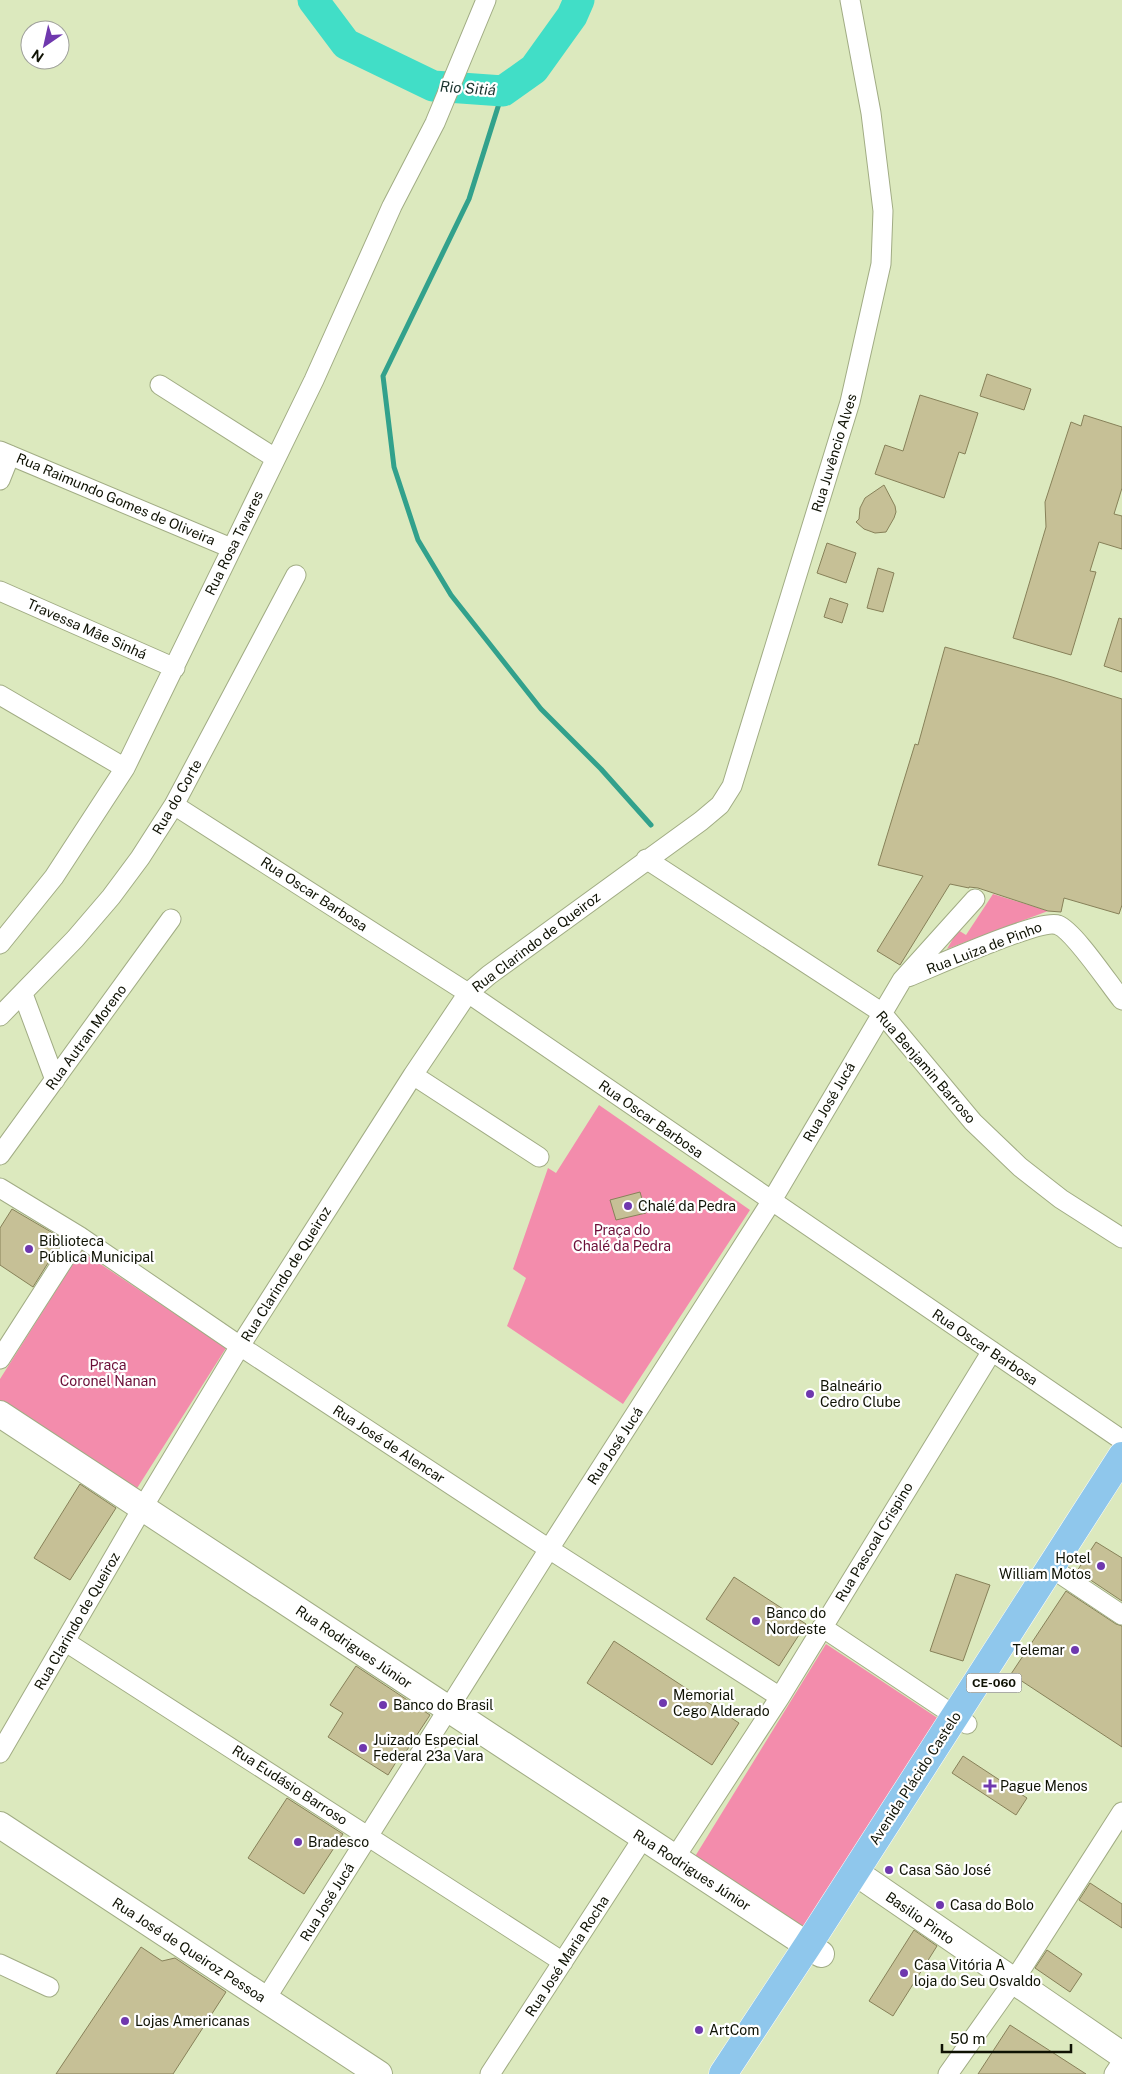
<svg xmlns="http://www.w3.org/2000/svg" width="1122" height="2074" viewBox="0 0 1122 2074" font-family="'Public Sans',sans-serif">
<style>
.green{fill:#f38cac}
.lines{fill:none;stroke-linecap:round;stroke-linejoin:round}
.stream{stroke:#32a18c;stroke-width:5}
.river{stroke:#41dec7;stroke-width:31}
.building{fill:#c6c096;stroke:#878159}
.minor-casing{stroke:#a1ac84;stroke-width:21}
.secondary-casing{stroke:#a1ac84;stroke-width:28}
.primary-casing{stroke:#fff;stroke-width:29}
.minor{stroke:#fff;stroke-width:19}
.secondary{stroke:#fff;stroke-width:26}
.primary{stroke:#8fc7ec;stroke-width:28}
.poi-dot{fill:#6f38ae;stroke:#fff;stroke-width:2}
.labels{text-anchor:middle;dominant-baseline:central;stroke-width:4.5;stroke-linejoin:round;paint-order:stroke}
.shield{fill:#fff;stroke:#57594f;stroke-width:1}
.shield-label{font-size:12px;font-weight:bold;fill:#0f1204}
.street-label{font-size:14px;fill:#0f1204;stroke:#fff}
.poi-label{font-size:14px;fill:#0f1204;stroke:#fff;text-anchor:start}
.park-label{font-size:14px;fill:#6b0d37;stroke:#fff}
.water-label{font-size:15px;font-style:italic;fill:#1a332e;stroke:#fff}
</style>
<rect width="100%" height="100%" fill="#dce9be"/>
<path class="green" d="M993 894 1048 911 947 949 958 930 966 935Z
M599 1105 750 1210 623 1404 507 1326 526 1278 513 1269 548 1168 556 1173Z
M81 1251 226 1348 134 1493 0 1406V1379Z
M826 1644 942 1721 804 1935 691 1863Z"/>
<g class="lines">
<path class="stream" d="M503 91 469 199 383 376 394 467 418 540 451 595 541 709 601 769 651 825"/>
<path class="river" d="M313 0 346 44 433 86 503 91 534 69 572 16 579 0"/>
</g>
<path class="building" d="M987 374 1031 389 1024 410 980 396Z
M920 395 978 413 965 454 959 452 944 498 875 474 885 445 903 451Z
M1084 415 1122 427V488L1114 514 1122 516V549L1099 542 1090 571 1096 572 1071 655 1013 638 1046 527 1045 502 1071 422 1081 426Z
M884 485 895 506 896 512 894 518 886 532 875 533 864 529 856 522 859 519 860 508 865 498Z
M827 543 856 553 846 583 817 573Z
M878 568 894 573 883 612 867 608Z
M830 598 848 604 842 623 824 617Z
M1119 618 1122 619V672L1104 666Z
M945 647 1052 677 1122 699V905L1119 914 1064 898 1061 912 1048 911 978 888 969 887V888L950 884 900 965 877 951 923 876 878 865 915 744 918 745Z
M640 1192 646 1213 616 1220 610 1200Z
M12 1209 63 1239 33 1287 0 1265V1228Z
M80 1484 116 1508 70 1580 34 1558Z
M1096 1542 1122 1558V1601L1077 1571Z
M956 1574 990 1585 963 1661 930 1651Z
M734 1577 806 1624 779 1666 706 1619Z
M1066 1591 1116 1624 1122 1626V1747L1011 1674Z
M614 1641 739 1723 712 1765 587 1683Z
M356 1666 430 1715 405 1753 403 1751 388 1775 328 1737 343 1713 330 1705Z
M963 1756 1027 1798 1016 1815 952 1773Z
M287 1798 343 1834 304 1894 248 1858Z
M1090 1883 1122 1904V1928L1079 1900Z
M914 1930 937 1946 893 2016 869 2001Z
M141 1947 162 1961 175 1958 226 1992 173 2074H56Z
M1047 1950 1082 1974 1070 1992 1035 1968Z
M1010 2025 1086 2074H978Z"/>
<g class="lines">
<g class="minor-casing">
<path id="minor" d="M160 385 275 458
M0 451 231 548
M0 480 10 455
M0 591 175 668
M0 695 125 768
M174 805 468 993 1122 1440
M646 859 881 1012 973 1122 1020 1167 1061 1199 1122 1238
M0 944 54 877 125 768 314 380 392 206 435 123 486 0
M908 977C931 968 1041 918 1058 925 1074 931 1109 984 1122 1000
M23 994 55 1080
M0 1016 75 939 111 897 140 858 174 805 296 575
M413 1075 539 1157
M0 1155 171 919
M0 1188 79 1236 240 1346 549 1549 780 1697
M0 1359 79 1236
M1050 1567 1122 1615
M822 1627 967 1724
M66 1642 563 1962
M0 1753 143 1507 240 1346 413 1075 468 993 489 975 701 821 720 805 732 786 850 402 881 264 883 211 871 113 850 0
M674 1859 780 1697 992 1351
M0 1964 49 1987
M265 2000 549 1549 771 1202 902 980 975 899
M490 2074 643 1838
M948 2074 1013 1982 1122 1812
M1114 2074 1122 2062"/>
</g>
<g class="secondary-casing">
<path id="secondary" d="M0 1414C275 1592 546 1776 821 1954
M0 1825 379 2074
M855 1872 1122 2055"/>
</g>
<g class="primary-casing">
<path id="primary" d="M723 2074 808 1945 1122 1456"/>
</g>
<use href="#minor" class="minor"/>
<use href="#secondary" class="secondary"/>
<use href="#primary" class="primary"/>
</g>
<g class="poi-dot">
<circle cx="628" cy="1206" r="5"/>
<circle cx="29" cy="1249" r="5"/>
<circle cx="810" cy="1394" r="5"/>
<circle cx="1101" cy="1566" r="5"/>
<circle cx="756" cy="1621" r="5"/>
<circle cx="1075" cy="1650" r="5"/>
<circle cx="663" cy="1703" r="5"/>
<circle cx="383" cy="1705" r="5"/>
<circle cx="363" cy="1748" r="5"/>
<path d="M987.5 1778.5h5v5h5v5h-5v5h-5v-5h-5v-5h5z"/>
<circle cx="298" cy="1842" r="5"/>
<circle cx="889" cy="1870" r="5"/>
<circle cx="940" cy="1905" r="5"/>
<circle cx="904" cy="1973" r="5"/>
<circle cx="125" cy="2021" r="5"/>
<circle cx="699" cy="2030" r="5"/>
</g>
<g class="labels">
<rect class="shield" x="966.5" y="1673.5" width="55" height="19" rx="4"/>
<g class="shield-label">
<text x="994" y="1683">CE-060</text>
</g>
<g class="street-label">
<text transform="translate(834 453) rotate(-73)">Rua Juvêncio Alves</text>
<text transform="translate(116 499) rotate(23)">Rua Raimundo Gomes de Oliveira</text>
<text transform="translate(234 543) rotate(-64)">Rua Rosa Tavares</text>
<text transform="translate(87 629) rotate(24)">Travessa Mãe Sinhá</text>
<text transform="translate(177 797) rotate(-60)">Rua do Corte</text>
<text transform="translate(314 894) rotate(33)">Rua Oscar Barbosa</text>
<text transform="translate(536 942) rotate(-37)">Rua Clarindo de Queiroz</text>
<text transform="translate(984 948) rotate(-21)">Rua Luiza de Pinho</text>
<text transform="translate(86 1037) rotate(-54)">Rua Autran Moreno</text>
<text transform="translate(926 1067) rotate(49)">Rua Benjamin Barroso</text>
<text transform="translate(829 1102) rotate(-60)">Rua José Jucá</text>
<text transform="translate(651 1119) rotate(35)">Rua Oscar Barbosa</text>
<text transform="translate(286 1274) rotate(-58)">Rua Clarindo de Queiroz</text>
<text transform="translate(985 1347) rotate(34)">Rua Oscar Barbosa</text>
<text transform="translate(389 1444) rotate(33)">Rua José de Alencar</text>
<text transform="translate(615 1446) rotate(-57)">Rua José Jucá</text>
<text transform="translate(874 1542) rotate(-59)">Rua Pascoal Crispino</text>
<text transform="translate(77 1621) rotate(-60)">Rua Clarindo de Queiroz</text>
<text transform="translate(354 1647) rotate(34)">Rua Rodrigues Júnior</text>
<text transform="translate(915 1778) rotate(-57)">Avenida Plácido Castelo</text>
<text transform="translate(290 1785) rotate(33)">Rua Eudásio Barroso</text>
<text transform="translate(692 1870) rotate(33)">Rua Rodrigues Júnior</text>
<text transform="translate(327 1902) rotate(-58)">Rua José Jucá</text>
<text transform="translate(920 1918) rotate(35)">Basilio Pinto</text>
<text transform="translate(189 1950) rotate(33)">Rua José de Queiroz Pessoa</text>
<text transform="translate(567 1956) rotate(-57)">Rua José Maria Rocha</text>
</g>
<g class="poi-label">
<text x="638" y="1206">Chalé da Pedra</text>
<text x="39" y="1241">Biblioteca<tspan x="39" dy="16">Pública Municipal</tspan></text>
<text x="820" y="1386">Balneário<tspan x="820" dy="16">Cedro Clube</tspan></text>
<text x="1091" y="1558" text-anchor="end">Hotel<tspan x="1091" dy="16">William Motos</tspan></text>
<text x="766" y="1613">Banco do<tspan x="766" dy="16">Nordeste</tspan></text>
<text x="1065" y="1650" text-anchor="end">Telemar</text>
<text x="673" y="1695">Memorial<tspan x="673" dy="16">Cego Alderado</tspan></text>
<text x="393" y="1705">Banco do Brasil</text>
<text x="373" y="1740">Juizado Especial<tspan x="373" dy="16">Federal 23a Vara</tspan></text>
<text x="1000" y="1786">Pague Menos</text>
<text x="308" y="1842">Bradesco</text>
<text x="899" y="1870">Casa São José</text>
<text x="950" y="1905">Casa do Bolo</text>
<text x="914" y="1965">Casa Vitória A<tspan x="914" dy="16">loja do Seu Osvaldo</tspan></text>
<text x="135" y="2021">Lojas Americanas</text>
<text x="709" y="2030">ArtCom</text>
</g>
<g class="park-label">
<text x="622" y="1230">Praça do<tspan x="622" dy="16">Chalé da Pedra</tspan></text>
<text x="108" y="1365">Praça<tspan x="108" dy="16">Coronel Nanan</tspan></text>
</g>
<g class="water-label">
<text transform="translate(468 88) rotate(4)">Rio Sitiá</text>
</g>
</g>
<g transform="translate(45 45) rotate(214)"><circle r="24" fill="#ffffff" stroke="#9fa09b"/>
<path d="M0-4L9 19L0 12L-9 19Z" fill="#6f38ae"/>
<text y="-8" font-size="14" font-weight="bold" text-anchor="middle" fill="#0f1204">N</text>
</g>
<path d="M942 2044v8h129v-8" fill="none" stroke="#0f1204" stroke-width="2.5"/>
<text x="950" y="2044" font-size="15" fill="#0f1204" stroke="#ffffff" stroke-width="4" paint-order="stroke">50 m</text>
</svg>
